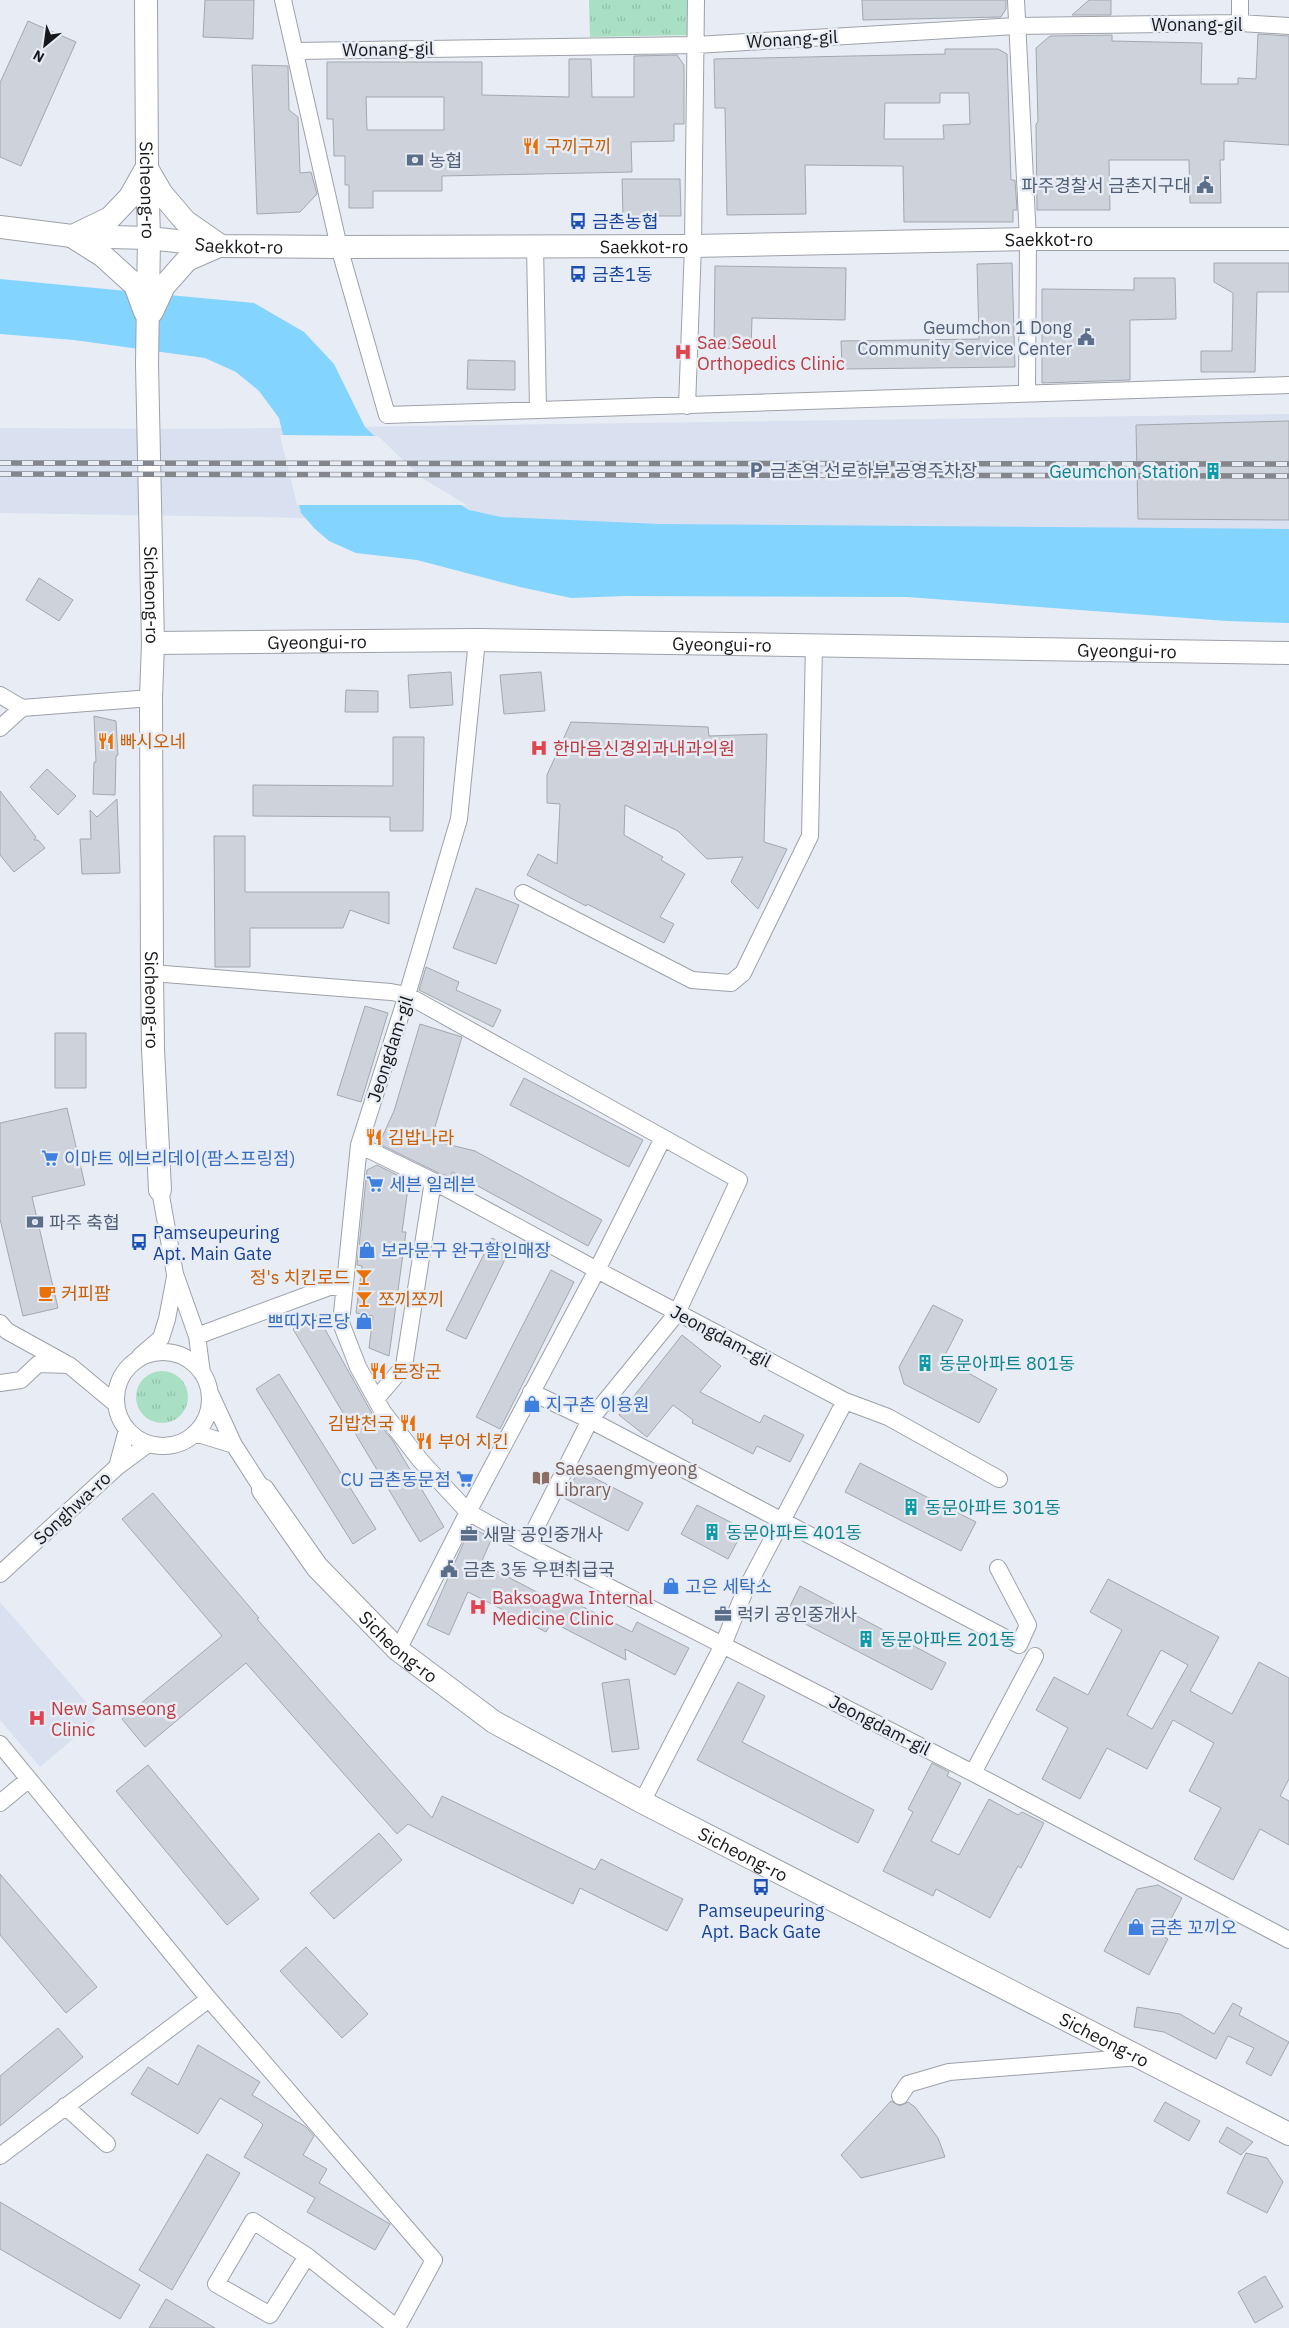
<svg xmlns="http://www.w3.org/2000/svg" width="1289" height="2328" viewBox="0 0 1289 2328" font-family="'IBM Plex Sans','Noto Sans KR',sans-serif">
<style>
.built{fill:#d9e0ef}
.park{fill:url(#park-tufts)}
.water{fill:#83d4ff}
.pier{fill:#e8ecf4}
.building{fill:#ced2da;stroke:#a3a7ae;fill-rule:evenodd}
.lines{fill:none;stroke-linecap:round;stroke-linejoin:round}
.street-casing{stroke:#9da1a8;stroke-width:18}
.secondary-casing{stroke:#9da1a8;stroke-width:24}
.street{stroke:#fff;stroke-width:16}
.secondary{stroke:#fff;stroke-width:22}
.rail-casing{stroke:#84868c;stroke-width:5.5}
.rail{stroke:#e8ecf4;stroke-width:4;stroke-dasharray:11;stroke-linecap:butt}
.labels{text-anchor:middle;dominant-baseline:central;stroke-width:5;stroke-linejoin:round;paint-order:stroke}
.street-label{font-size:18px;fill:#17181b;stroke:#e8ecf4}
.food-label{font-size:18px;fill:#c56008;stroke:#e8ecf4;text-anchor:start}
.service-label{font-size:18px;fill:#4e5e75;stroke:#e8ecf4;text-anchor:start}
.transit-label{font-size:18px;fill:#164399;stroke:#e8ecf4;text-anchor:start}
.health-label{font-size:18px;fill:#be3a42;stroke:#e8ecf4;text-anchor:start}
.culture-label{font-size:18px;fill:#0d838f;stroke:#e8ecf4;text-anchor:start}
.shop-label{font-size:18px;fill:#366cbe;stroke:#e8ecf4;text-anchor:start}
.education-label{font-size:18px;fill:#785e54;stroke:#e8ecf4;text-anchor:start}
</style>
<defs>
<pattern id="park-tufts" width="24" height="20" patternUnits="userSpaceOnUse" patternTransform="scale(1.25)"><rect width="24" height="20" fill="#a9e0c4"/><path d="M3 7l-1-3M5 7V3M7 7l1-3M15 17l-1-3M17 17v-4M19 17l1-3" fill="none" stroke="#91bfa8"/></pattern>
</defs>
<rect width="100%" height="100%" fill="#e8ecf4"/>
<path class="built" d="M1289 414V535L645 528 262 517 0 513V428L195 429Z
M0 1602 99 1717 40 1767 0 1720Z"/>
<path class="park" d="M589 0H690L691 35 590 37Z
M136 1397a26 26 0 1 1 52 0a26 26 0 1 1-52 0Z"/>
<path class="water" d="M0 279 254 303 304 332 334 364 365 427 420 480 469 510 501 517 659 524 1289 529V623L1227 621 907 597 625 596 571 598 520 587 417 560 356 553 329 541 314 528 301 513 279 418 259 391 236 372 205 358 74 340 0 334Z"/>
<path class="pier" d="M280 435 378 436 422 478 467 505H297Z"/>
<path class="building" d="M205 0H254L253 39 203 37Z
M862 0H1006V9L1001 17 863 20Z
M1089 0H1111V15H1072Z
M28 21 76 42 21 166 0 157V83Z
M1258 34 1289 36V145L1224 141V160H1220L1221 203H1190L1189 160H1109L1110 210H1037L1036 124 1038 122 1036 48 1050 36 1112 35V41L1202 43 1201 84H1238V78L1256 79Z
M945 49H998L1007 54 1011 180H1015L1017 210H1013V222H904L903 166 805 165 806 214 727 215 725 108H715L714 59 945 54ZM940 93H969L970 124 943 125 944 139H884L885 103H940Z
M677 55 684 65V124H674V141L631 142 632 172 442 176V191H373V208H349V185H345V156H334L333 119H327V62H482V95L569 97V59H591L592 97H634V56ZM366 97H444V130H367Z
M252 65 288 66 289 110 298 117 300 173 311 172 317 194 300 212 257 214Z
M622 179H680L681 216H623Z
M1012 263 1015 367 842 369 841 341 979 339 977 264Z
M1214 263H1289V292H1257L1255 372H1201V351H1232L1233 293 1214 282Z
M715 266 846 268 845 320 752 318 751 349 714 348Z
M1134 278H1175L1176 319 1130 320V380L1042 383V289L1134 290Z
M468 360 515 361V390L467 389Z
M1289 421V520L1138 519 1136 425Z
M39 578 73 600 59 621 26 600Z
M451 672 453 705 410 708 408 675Z
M541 672 545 711 504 714 500 675Z
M346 690 378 691V712H345Z
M94 716 116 721 118 755 116 756 115 795 93 794 94 762H96Z
M571 722 708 727 709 736 767 734 764 842 787 849 758 909 731 882 743 857 707 859 678 831 625 805 624 835 663 857 661 860 685 874 660 917 674 924 664 943 587 904 586 906 527 875 538 854 557 864 560 804 547 803V775Z
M393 737H424L423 831H390V817L253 816V785L393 786Z
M47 769 76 796 58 815 30 787Z
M0 791 36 837 34 840H38L45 848 14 872 0 855Z
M117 799 120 873 82 874 80 839H91L90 810 97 817Z
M214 836H245V892H389V924L350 910 343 928H250V967H215Z
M476 888 519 905 496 964 453 948Z
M426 967 459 982 456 990 501 1010 493 1027 419 990Z
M365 1006 388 1013 361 1102 337 1095Z
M420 1024 462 1037 431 1140 475 1151 602 1220 588 1246 452 1172 451 1177 441 1174 379 1144 394 1111Z
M55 1033H86V1088H55Z
M524 1078 643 1140 629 1167 510 1105Z
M67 1108 85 1185 32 1197 58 1308 23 1316 0 1219V1123Z
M377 1165 409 1181 402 1232H406L389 1356 369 1348 373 1316 356 1313 362 1266 357 1265 367 1170Z
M492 1238 511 1247 466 1339 446 1330Z
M551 1270 574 1282 500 1429 476 1417Z
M933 1305 963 1320 943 1359 997 1389 979 1423 904 1384 899 1367Z
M317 1315 374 1417 393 1441 444 1527 420 1542 293 1329Z
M682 1335 721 1366 700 1392 760 1423 764 1415 804 1435 790 1462 757 1446 753 1454 692 1423 693 1420 673 1405 647 1437 619 1415Z
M279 1374 376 1529 353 1544 256 1389Z
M860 1463 976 1522 961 1551 845 1492Z
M579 1470 643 1503 628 1531 564 1498Z
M153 1493 259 1618 257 1619 432 1818 442 1796 595 1870 601 1859 683 1899 667 1931 580 1888 573 1904 408 1824 397 1834 246 1663 145 1747 122 1719 222 1636 122 1519Z
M697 1505 744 1529 728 1559 681 1534Z
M478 1531 492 1538 481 1563 558 1603 562 1596 632 1632 637 1622 689 1648 675 1675 625 1649 626 1660 552 1622 546 1632 468 1592 449 1635 427 1625 468 1533Z
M1108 1579 1219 1637 1190 1691 1232 1714 1259 1662 1289 1678V1779L1280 1796 1289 1801V1845L1260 1829 1233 1880 1194 1859 1221 1808 1189 1791 1214 1743 1173 1720 1147 1769 1107 1748 1080 1799 1042 1779 1068 1728 1036 1710 1054 1677 1088 1695 1122 1630 1090 1612ZM1161 1650 1188 1665 1152 1729 1127 1715Z
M800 1586 946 1663 932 1690 786 1614Z
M629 1679 639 1749 612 1752 602 1683Z
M738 1682 765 1696 742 1742 874 1810 858 1843 697 1760Z
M932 1763 949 1772 947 1776 961 1783 931 1841 959 1855 989 1799 1018 1815 1022 1812 1044 1823 1021 1868 1018 1866 990 1918 936 1889 933 1896 883 1871 913 1812 908 1809Z
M148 1765 259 1899 227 1925 116 1791Z
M379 1833 402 1860 334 1919 310 1893Z
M0 1874 97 1987 66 2013 0 1935Z
M1158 1885 1182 1898 1162 1936 1168 1939 1149 1975 1104 1951 1137 1889Z
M306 1947 368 2014 342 2038 280 1971Z
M1233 2003 1242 2008 1239 2015 1289 2042 1271 2076 1246 2063 1254 2048 1228 2036 1216 2059 1164 2032 1134 2027 1137 2007 1180 2014 1214 2034Z
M58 2028 83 2057 0 2126V2076Z
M198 2045 260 2082 252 2095 306 2127 314 2136 303 2155 327 2169 319 2183 390 2224 375 2250 307 2212 315 2198 244 2157 263 2125 259 2121 220 2098 198 2134 131 2094 148 2067 178 2085Z
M891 2101 900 2106 908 2102 915 2107 938 2138 945 2157 861 2178 841 2155Z
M1165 2102 1200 2121 1189 2141 1154 2121Z
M1227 2127 1253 2142 1241 2155 1219 2142Z
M1246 2153 1267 2158 1283 2182 1267 2213 1227 2193Z
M207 2154 240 2173 172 2290 139 2270Z
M0 2202 140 2285 120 2319 0 2249Z
M1265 2276 1283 2307 1255 2323 1238 2292Z
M166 2299 215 2328H149Z"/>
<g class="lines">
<g class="street-casing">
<path id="street" d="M283 0 339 247 387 415 1289 385
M1016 0 1028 239 1027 392
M1240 23V0
M295 51 696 45 1016 26 1240 23 1289 26
M535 245 538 410
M687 406 693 246 696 0
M0 695 22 708
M0 728 22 708 151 698
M523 893 692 980 731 983 743 973 810 836 814 645
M152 973 391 992 407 995 739 1180 677 1313 590 1420 527 1545
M663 1138 597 1270 845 1401 888 1417 999 1479
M359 1145 433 1181 597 1270 468 1512 420 1460 383 1412 358 1367 341 1323 359 1145 407 995 459 819 477 640
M160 1190 175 1274 197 1336 202 1373
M0 1323 7 1331 65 1363
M197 1336 332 1286 343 1289
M116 1399a47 47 0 1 1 94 0a47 47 0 1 1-94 0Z
M140 1356 161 1338 167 1319 175 1277
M0 1383 21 1380 38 1364 69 1365 116 1404
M531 1392 590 1420 1019 1645 1028 1625 998 1568
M211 1395 234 1445 263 1490
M376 1399 404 1366 433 1181
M195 1433 234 1445
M117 1467 148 1444
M0 1574 117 1467 127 1430
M398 1650 468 1512 527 1545 973 1773 1289 1940
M0 1744 209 1999 434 2260 397 2328
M973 1773 1035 1656
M642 1802 723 1645 744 1593 845 1401
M0 1803 29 1779
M900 2096 908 2084 949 2072 1140 2057
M65 2106 107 2144
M0 2156 209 1999
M307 2256 270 2315 216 2284 253 2221 307 2256 397 2328"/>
</g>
<g class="secondary-casing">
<g id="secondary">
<path id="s1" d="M146 0 147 167 149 238 147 364 153 643 151 698 152 973 153 1049 160 1190"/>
<path d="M148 170 162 194 185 221 218 244"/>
<path id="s2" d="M0 227 72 236 149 238 220 246 339 247 693 246 1028 239H1289"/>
<path d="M75 235 110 218 130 197 147 167"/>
<path d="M73 237 103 256 135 285 145 312"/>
<path d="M152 312 164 286 187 260 219 246"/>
<path id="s3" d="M153 643 477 640 1289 653"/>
<path id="s4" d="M263 1490 317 1567 398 1650 494 1722 642 1802 1289 2134"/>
</g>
</g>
<use href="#street" class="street"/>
<use href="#secondary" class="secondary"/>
<g class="rail-casing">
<path id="rail" d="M0 463 1289 464
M0 474 1289 476"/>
</g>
<use href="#rail" class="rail"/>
</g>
<defs>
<g id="restaurant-bare" transform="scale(1.35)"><path d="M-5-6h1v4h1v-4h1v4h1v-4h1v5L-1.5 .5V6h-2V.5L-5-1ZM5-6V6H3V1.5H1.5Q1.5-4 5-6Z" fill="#e8710a" stroke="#e8ecf4" stroke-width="2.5" paint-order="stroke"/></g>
<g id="bank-bare" transform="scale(1.35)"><path d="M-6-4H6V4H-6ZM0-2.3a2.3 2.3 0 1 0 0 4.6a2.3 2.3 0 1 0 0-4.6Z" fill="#5c6f8a" stroke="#e8ecf4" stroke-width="2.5" paint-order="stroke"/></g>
<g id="civic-bare" transform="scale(1.35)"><path d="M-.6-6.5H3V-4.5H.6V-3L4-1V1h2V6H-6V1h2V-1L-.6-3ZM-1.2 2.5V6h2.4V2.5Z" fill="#5c6f8a" stroke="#e8ecf4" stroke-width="2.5" paint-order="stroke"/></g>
<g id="bus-bare" transform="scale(1.35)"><path d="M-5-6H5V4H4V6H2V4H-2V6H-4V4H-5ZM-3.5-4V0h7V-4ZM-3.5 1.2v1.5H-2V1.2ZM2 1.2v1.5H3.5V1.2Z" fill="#1a4fb4" stroke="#e8ecf4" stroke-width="2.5" paint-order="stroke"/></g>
<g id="hospital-bare" transform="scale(1.35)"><path d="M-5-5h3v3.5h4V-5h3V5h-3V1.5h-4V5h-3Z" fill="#e0444e" stroke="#e8ecf4" stroke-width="2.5" paint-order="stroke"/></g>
<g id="parking-bare" transform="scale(1.35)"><path d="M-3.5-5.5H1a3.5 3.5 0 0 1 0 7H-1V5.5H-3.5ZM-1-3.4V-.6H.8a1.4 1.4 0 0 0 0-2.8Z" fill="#5c6f8a" stroke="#e8ecf4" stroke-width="2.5" paint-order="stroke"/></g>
<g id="building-bare" transform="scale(1.35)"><path d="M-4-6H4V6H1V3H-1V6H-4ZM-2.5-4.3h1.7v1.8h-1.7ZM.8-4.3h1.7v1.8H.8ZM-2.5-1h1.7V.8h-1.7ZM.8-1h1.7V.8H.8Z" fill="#0f9aa8" stroke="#e8ecf4" stroke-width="2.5" paint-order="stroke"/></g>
<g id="supermarket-bare" transform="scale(1.35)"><path d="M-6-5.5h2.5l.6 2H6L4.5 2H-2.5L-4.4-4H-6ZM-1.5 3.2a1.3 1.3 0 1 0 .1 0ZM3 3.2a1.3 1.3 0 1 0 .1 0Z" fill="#3f7fe0" stroke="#e8ecf4" stroke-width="2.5" paint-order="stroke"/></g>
<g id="shop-bare" transform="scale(1.35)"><path d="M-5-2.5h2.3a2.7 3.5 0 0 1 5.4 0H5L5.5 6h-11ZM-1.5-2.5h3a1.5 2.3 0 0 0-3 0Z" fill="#3f7fe0" stroke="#e8ecf4" stroke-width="2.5" paint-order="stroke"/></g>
<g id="bar-bare" transform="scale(1.35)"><path d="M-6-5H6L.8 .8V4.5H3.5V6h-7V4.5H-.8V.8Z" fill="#e8710a" stroke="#e8ecf4" stroke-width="2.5" paint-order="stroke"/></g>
<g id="cafe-bare" transform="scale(1.35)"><path d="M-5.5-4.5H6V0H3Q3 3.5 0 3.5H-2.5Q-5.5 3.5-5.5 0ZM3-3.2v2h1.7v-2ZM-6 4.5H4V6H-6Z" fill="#e8710a" stroke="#e8ecf4" stroke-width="2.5" paint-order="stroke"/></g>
<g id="library-bare" transform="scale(1.35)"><path d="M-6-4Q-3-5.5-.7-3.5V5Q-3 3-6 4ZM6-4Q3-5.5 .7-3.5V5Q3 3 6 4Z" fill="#8d6e63" stroke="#e8ecf4" stroke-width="2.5" paint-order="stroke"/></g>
<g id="office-bare" transform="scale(1.35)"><path d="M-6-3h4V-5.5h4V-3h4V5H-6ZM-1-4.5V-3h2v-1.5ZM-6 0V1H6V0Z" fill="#5c6f8a" stroke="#e8ecf4" stroke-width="2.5" paint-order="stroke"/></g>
</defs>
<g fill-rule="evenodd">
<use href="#restaurant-bare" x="531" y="146"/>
<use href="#bank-bare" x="415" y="160"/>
<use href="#civic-bare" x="1205" y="185"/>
<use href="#bus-bare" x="578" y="221"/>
<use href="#bus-bare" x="578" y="274"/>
<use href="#civic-bare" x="1086" y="337"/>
<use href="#hospital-bare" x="683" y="352"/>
<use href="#parking-bare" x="756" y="470"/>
<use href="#building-bare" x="1213" y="471"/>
<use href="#restaurant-bare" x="106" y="741"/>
<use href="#hospital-bare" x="539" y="748"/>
<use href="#restaurant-bare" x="374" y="1137"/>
<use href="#supermarket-bare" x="50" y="1158"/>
<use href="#supermarket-bare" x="375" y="1184"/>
<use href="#bank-bare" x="35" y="1222"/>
<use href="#bus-bare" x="139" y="1242"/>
<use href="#shop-bare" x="367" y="1250"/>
<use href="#bar-bare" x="364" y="1277"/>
<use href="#cafe-bare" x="47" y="1293"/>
<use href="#bar-bare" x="364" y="1299"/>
<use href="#shop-bare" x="364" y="1321"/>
<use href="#building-bare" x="925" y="1363"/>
<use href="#restaurant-bare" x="378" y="1371"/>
<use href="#shop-bare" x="532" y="1404"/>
<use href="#restaurant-bare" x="408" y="1423"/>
<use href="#restaurant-bare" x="424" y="1441"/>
<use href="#library-bare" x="541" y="1478"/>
<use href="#supermarket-bare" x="465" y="1479"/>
<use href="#building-bare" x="911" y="1507"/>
<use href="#building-bare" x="712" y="1532"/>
<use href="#office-bare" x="469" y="1534"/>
<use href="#civic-bare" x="449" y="1569"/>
<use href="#shop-bare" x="671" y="1586"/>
<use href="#hospital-bare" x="478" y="1607"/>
<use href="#office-bare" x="723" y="1614"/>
<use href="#building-bare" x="866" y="1639"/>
<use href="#hospital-bare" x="37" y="1718"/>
<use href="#bus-bare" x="761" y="1887"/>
<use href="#shop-bare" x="1136" y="1927"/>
</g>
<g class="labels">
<g class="street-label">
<text x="1197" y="24">Wonang-gil</text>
<text transform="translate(792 39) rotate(-3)">Wonang-gil</text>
<text transform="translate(388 49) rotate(-1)">Wonang-gil</text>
<text stroke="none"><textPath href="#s1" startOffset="190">Sicheong-ro</textPath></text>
<text stroke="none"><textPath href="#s2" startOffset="1050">Saekkot-ro</textPath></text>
<text stroke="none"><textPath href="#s2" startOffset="240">Saekkot-ro</textPath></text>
<text stroke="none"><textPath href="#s2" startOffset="645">Saekkot-ro</textPath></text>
<text stroke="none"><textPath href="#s1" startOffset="595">Sicheong-ro</textPath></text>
<text stroke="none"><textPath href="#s3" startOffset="164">Gyeongui-ro</textPath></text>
<text stroke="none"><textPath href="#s3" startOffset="569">Gyeongui-ro</textPath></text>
<text stroke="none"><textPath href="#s3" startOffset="974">Gyeongui-ro</textPath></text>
<text stroke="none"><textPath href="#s1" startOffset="1000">Sicheong-ro</textPath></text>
<text transform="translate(390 1049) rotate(-72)">Jeongdam-gil</text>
<text transform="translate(721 1336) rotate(28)">Jeongdam-gil</text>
<text transform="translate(72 1508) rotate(-43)">Songhwa-ro</text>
<text stroke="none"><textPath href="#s4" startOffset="208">Sicheong-ro</textPath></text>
<text transform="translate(880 1725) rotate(27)">Jeongdam-gil</text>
<text stroke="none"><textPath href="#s4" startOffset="612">Sicheong-ro</textPath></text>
<text stroke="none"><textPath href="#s4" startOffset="1018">Sicheong-ro</textPath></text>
</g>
<g class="food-label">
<text x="545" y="146">구끼구끼</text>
<text x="120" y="741">빠시오네</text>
<text x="388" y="1137">김밥나라</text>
<text x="350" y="1277" text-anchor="end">정's 치킨로드</text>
<text x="61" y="1293">커피팜</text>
<text x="378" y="1299">쪼끼쪼끼</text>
<text x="392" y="1371">돈장군</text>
<text x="394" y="1423" text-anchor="end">김밥천국</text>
<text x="438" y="1441">부어 치킨</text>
</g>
<g class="service-label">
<text x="429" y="160">농협</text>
<text x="1191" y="185" text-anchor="end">파주경찰서 금촌지구대</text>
<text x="1072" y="327" text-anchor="end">Geumchon 1 Dong<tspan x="1072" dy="21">Community Service Center</tspan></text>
<text x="770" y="470">금촌역 선로하부 공영주차장</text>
<text x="49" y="1222">파주 축협</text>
<text x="483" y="1534">새말 공인중개사</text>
<text x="463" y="1569">금촌 3동 우편취급국</text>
<text x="737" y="1614">럭키 공인중개사</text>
</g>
<g class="transit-label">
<text x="592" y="221">금촌농협</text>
<text x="592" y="274">금촌1동</text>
<text x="153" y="1232">Pamseupeuring<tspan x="153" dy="21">Apt. Main Gate</tspan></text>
<text x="761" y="1910" text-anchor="middle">Pamseupeuring<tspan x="761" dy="21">Apt. Back Gate</tspan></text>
</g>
<g class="health-label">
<text x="697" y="342">Sae Seoul<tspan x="697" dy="21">Orthopedics Clinic</tspan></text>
<text x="553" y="748">한마음신경외과내과의원</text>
<text x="492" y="1597">Baksoagwa Internal<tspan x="492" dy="21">Medicine Clinic</tspan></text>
<text x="51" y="1708">New Samseong<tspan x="51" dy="21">Clinic</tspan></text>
</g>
<g class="culture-label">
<text x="1199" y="471" text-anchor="end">Geumchon Station</text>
<text x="939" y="1363">동문아파트 801동</text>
<text x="925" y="1507">동문아파트 301동</text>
<text x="726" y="1532">동문아파트 401동</text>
<text x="880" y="1639">동문아파트 201동</text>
</g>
<g class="shop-label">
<text x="64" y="1158">이마트 에브리데이(팜스프링점)</text>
<text x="389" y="1184">세븐 일레븐</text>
<text x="381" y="1250">보라문구 완구할인매장</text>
<text x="350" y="1321" text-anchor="end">쁘띠자르당</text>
<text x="546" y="1404">지구촌 이용원</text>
<text x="451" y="1479" text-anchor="end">CU 금촌동문점</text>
<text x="685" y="1586">고은 세탁소</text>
<text x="1150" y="1927">금촌 꼬끼오</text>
</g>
<g class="education-label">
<text x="555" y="1468">Saesaengmyeong<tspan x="555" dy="21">Library</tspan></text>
</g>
</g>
<g transform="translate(45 45) rotate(209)" stroke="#e8ecf4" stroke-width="4" paint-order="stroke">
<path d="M0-4L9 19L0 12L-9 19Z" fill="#17181b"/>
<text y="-8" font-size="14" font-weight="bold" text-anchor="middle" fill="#17181b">N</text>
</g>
</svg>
